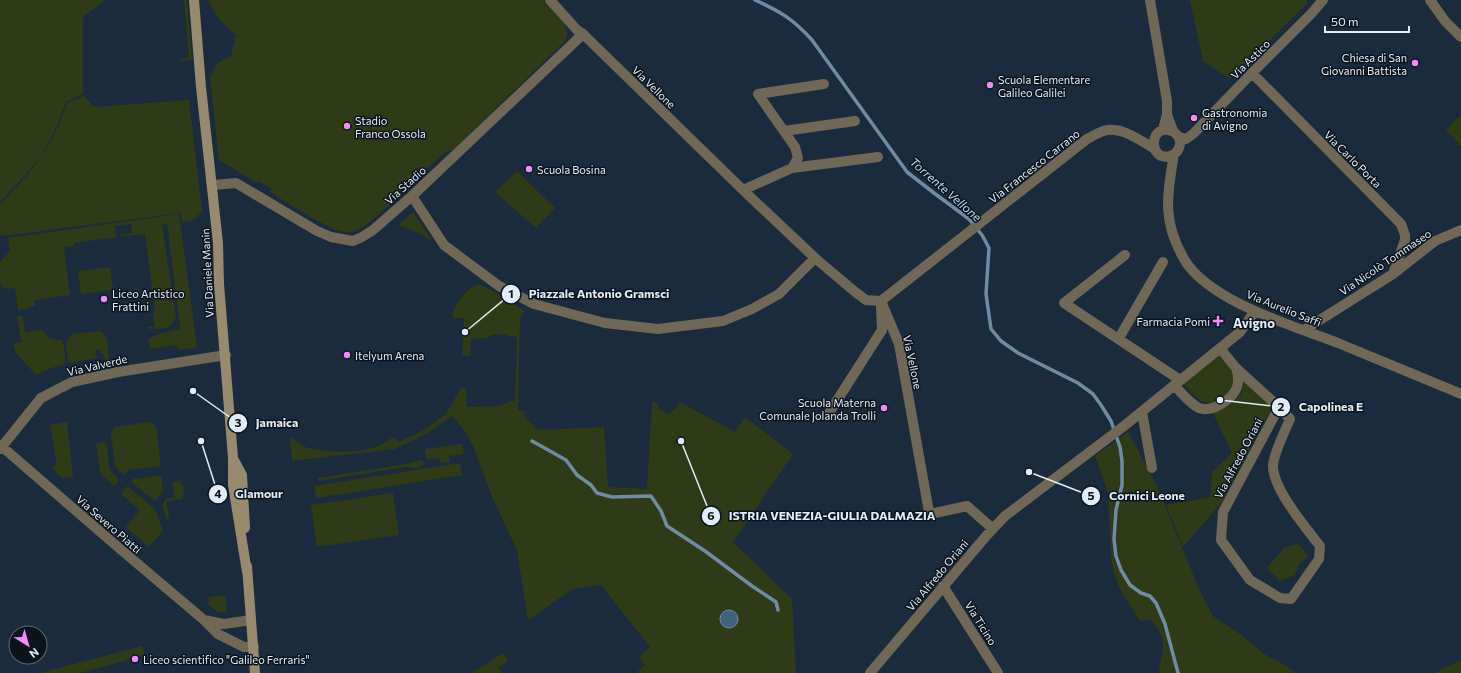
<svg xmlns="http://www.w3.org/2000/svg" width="1461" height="673" viewBox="0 0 1461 673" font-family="Commissioner,sans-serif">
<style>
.green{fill:#2f3b16}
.water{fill:#3c637f;stroke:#6e8ca4}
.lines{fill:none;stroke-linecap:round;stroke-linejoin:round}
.stream{stroke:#6e8ca4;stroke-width:3.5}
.street{stroke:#716756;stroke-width:10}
.secondary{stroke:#99896e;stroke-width:10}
.poi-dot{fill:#ed8cfa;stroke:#0b131c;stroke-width:1.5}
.labels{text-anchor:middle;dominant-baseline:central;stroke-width:3;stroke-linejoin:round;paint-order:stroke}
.poi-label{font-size:11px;fill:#e1ecf9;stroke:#0b131c;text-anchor:start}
.street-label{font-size:11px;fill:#e1ecf9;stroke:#0b131c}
.water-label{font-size:12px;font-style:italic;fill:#b8defa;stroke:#0b131c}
.quarter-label{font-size:13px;font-weight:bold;fill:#e1ecf9;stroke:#0b131c}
.leader{fill:none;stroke:#e1ecf9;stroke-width:1.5}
.callout-dot{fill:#e1ecf9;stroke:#0b131c;stroke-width:1.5}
.mark-label{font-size:12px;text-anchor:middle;font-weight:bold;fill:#111}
.callout-label{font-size:12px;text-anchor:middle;font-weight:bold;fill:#e1ecf9;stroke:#0b131c;stroke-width:3;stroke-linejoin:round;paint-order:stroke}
</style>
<rect width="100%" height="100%" fill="#1a2b3e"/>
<path class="green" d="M0 0H105L83 17V94L66 102C59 121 52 140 41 156 29 172 14 187 0 202Z
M184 0H187L192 60 181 61V59L189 58Z
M208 0H543C553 11 575 26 564 42L452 151H447L417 177 413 185 365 226C358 230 353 233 345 232 327 230 287 202 270 192L272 189 258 181 257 183 219 160 210 77C216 65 218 61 231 56L236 35C224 26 214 13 208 0Z
M1190 0H1306L1308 3 1230 79 1203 61Z
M84 96 94 107 189 100 202 212 193 220 182 222 180 213 4 236 0 234V204C32 172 53 147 67 103Z
M1461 115V146L1446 130Z
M517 171 555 208 536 228 495 192Z
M413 212 433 242 419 233 398 225Z
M179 214 197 347 180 350 176 345 150 349 149 339C158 332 169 333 179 329L180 325 167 224 162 225 176 318 168 328 148 329V327H155L153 312 155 311 145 234 121 236V234L132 233 131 224 115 226 116 237 74 243V246L64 247 70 295 35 300V305L28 309 18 310 15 288 5 289 0 284V262L10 251 8 238Z
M110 267 113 290 81 294 78 271Z
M475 285H481L487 288 525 311 520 318 518 410 526 412 523 415 538 430 604 427 608 487 647 489 652 403H654V401L658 404V409L669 414 675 409 680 402 735 432 745 417 793 454 733 542 792 599 796 673H638L639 670 645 665 639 657 650 647 601 585 573 589 528 620 517 550 493 499 473 446 465 431 452 416 428 433 395 449 292 461 290 437 307 448 337 452 359 451 376 447 394 437 399 442 424 430 446 414 461 388H466L467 407 501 406 509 401H515L517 337 508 336 504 334 491 335 488 338 471 339V356L462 355 464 318H455L452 315C456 302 464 293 475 285Z
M17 316H23L25 332 42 330 50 339 61 340C65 345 66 359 64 365L51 368 36 375 16 353 13 344 21 342Z
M100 331C110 334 108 351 109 360L106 361 99 349 95 350 97 358 71 363 68 361 66 342 72 334Z
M1220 353C1232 367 1235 369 1233 389L1212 404C1197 402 1192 394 1183 383Z
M1244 381 1272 407 1222 502 1183 547 1166 505 1210 497 1212 472 1232 453 1213 413 1229 406 1241 394Z
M67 422 73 477 62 478 55 471 53 466 57 465 50 425Z
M149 422 154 425 156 427 161 466 128 470 124 475 119 471 115 465 111 434 112 430 115 427Z
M1128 432 1157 486 1199 589 1213 616 1244 637 1264 654 1283 664 1296 673H1159C1159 661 1166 645 1161 635 1159 630 1154 624 1150 619L1140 621 1120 589 1113 570 1111 555 1108 492 1095 456Z
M106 442 110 470 119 480 114 486 100 473 96 443Z
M462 444 464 454 449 456 450 462 440 463 439 458 426 459 425 449Z
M420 460 423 461 424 464C419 469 413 468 406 467L318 481V478L406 464Z
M460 463 462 475 316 498 314 486Z
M161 475 163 491 155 501 131 482 133 479Z
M181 481V485H183L184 496H183V499L167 501 169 520H167L162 505 166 499 175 498 172 482Z
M127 486 155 509 163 531 149 547 126 527 140 510 121 494Z
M393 493 399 535 317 547 311 505Z
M1298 544 1309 556 1299 564 1295 575 1280 581 1267 568 1284 548Z
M225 595 227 610 225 612H218L207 603 209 602 208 597Z
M142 646 145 655 80 673H40Z
M503 653 508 662 499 667 502 673H472Z
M1461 660V673H1435Z"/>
<path class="water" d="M720 619a9 9 0 1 1 18 0a9 9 0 1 1-18 0Z"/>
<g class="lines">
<path class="stream" d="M755 0C781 12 793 19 812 40L907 172 934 193 969 219 982 235 989 248 986 294 991 329 1001 341 1018 353 1078 383 1093 394 1101 405 1111 421 1120 447 1122 461V485L1116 510 1114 539 1116 556 1121 570 1130 585 1141 593 1150 596 1156 603 1165 624 1178 673
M532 441 566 460 577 475 591 485 597 493 612 497 651 496 661 511 667 526 705 551 752 586 776 602 778 610"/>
<path class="street" d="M550 0 577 30 583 34 743 190 815 258 854 291 866 300 881 301
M1150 0 1167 101V114L1163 130
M1430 0 1445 21 1461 37
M1252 73 1401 224 1405 235V240L1393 274
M1167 114C1169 120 1171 127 1174 132 1175 133 1177 135 1178 136 1183 144 1178 154 1170 156 1147 162 1149 120 1174 132
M784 131 855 121
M1179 137 1186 139 1193 134 1252 73 1311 14 1323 0
M1174 154C1167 196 1162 221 1184 259 1208 301 1294 326 1338 343 1379 360 1420 377 1461 394
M792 168 878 157
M213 185 236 183 317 231 331 237 353 241 362 237 373 230 412 196 583 34
M743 190 792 168 798 158 795 147 758 94 824 84
M412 196 444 245 499 286 534 304 605 323 658 329 723 321 752 309 779 294 815 258
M1125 255 1064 303 1180 380
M881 301 1087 139C1093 136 1100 131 1108 130 1124 128 1141 141 1155 149
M881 301 899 344 929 512 935 513 967 506 993 529
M1304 330 1393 274 1435 241 1461 230
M1119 338 1163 262
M1220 348 1236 368 1279 407 1290 419C1285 430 1274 454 1273 465 1272 488 1306 528 1320 546L1319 559 1291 599 1280 598 1250 580 1221 540 1223 512 1279 407
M1174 385C1182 393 1189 403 1199 408 1212 413 1233 399 1237 387 1239 381 1238 374 1236 368
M1142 412 1152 468
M829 413 882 330 881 307
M0 445 119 548 204 620 218 634 244 647H254
M0 449 41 398 72 382 118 372 226 355
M943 586 998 673
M204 620 224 624 251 620
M870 673 987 535 1005 516 1124 426 1240 332 1255 311"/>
<path class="secondary" d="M194 0 201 87 218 243 219 284 233 458V485L247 572
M234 460 242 475 245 528
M247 566 255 673"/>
</g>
<g class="poi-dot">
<circle cx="1415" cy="63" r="4"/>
<circle cx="990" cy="85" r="4"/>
<circle cx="1194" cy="118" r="4"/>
<circle cx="347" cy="126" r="4"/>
<circle cx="529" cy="169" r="4"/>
<circle cx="104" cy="299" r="4"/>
<path d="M1216 315h4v4h4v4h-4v4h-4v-4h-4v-4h4z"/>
<circle cx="347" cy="355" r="4"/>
<circle cx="884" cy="408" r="4"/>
<circle cx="135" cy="659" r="4"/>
</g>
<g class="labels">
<g class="poi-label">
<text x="1407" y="57" text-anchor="end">Chiesa di San<tspan x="1407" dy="13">Giovanni Battista</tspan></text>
<text x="998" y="79">Scuola Elementare<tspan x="998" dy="13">Galileo Galilei</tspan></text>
<text x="1202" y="112">Gastronomia<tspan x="1202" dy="13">di Avigno</tspan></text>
<text x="355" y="120">Stadio<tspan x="355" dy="13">Franco Ossola</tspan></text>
<text x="537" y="169">Scuola Bosina</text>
<text x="112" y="293">Liceo Artistico<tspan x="112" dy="13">Frattini</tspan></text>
<text x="1210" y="321" text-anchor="end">Farmacia Pomi</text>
<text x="355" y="355">Itelyum Arena</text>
<text x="876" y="402" text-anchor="end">Scuola Materna<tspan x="876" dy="13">Comunale Jolanda Trolli</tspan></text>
<text x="143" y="659">Liceo scientifico "Galileo Ferraris"</text>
</g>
<g class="street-label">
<text transform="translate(1250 59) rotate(-45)">Via Astico</text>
<text transform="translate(654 87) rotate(44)">Via Vellone</text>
<text transform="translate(1353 159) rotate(45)">Via Carlo Porta</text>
<text transform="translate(1034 166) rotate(-38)">Via Francesco Carrano</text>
<text transform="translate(405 185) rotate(-42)">Via Stadio</text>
<text transform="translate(1385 262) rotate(-34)">Via Nicolò Tommaseo</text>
<text transform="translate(207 273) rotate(-93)">Via Daniele Manin</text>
<text transform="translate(1284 308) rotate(22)">Via Aurelio Saffi</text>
<text transform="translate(913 362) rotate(78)">Via Vellone</text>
<text transform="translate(97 365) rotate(-13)">Via Valverde</text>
<text transform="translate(1238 458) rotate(-62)">Via Alfredo Oriani</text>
<text transform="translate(109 524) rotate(41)">Via Severo Piatti</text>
<text transform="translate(937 575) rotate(-50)">Via Alfredo Oriani</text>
<text transform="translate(981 623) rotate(58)">Via Ticino</text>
</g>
<g class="water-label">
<text transform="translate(946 189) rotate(41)">Torrente Vellone</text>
</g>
<g class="quarter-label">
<text x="1254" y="323">Avigno</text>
</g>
</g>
<path class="leader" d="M465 332L511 294M1220 400L1281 407M193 391L238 423M201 441L218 494M1029 472L1091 496M681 441L711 516"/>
<g class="callout-dot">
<circle cx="465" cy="332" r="4"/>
<circle cx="1220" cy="400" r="4"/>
<circle cx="193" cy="391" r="4"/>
<circle cx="201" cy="441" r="4"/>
<circle cx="1029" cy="472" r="4"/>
<circle cx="681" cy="441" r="4"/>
<circle cx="511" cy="294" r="10"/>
<circle cx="1281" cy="407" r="10"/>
<circle cx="238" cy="423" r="10"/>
<circle cx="218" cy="494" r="10"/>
<circle cx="1091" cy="496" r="10"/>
<circle cx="711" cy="516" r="10"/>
</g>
<g class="mark-label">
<text x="511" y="298">1</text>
<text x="1281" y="411">2</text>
<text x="238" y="427">3</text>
<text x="218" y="498">4</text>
<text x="1091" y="500">5</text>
<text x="711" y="520">6</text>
</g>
<g class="callout-label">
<text x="599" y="298">Piazzale Antonio Gramsci</text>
<text x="1331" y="411">Capolinea E</text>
<text x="277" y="427">Jamaica</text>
<text x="259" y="498">Glamour</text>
<text x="1147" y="500">Cornici Leone</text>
<text x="832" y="520">ISTRIA VENEZIA-GIULIA DALMAZIA</text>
</g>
<g transform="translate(28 645) rotate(143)"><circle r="19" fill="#0b131c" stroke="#616a74"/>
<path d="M0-3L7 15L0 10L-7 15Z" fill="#ed8cfa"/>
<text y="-6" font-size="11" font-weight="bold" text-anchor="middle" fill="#e1ecf9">N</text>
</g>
<path d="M1325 26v6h84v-6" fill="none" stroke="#e1ecf9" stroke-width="2"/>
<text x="1331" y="26" font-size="12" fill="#e1ecf9" stroke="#0b131c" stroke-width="3" paint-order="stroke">50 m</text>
</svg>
